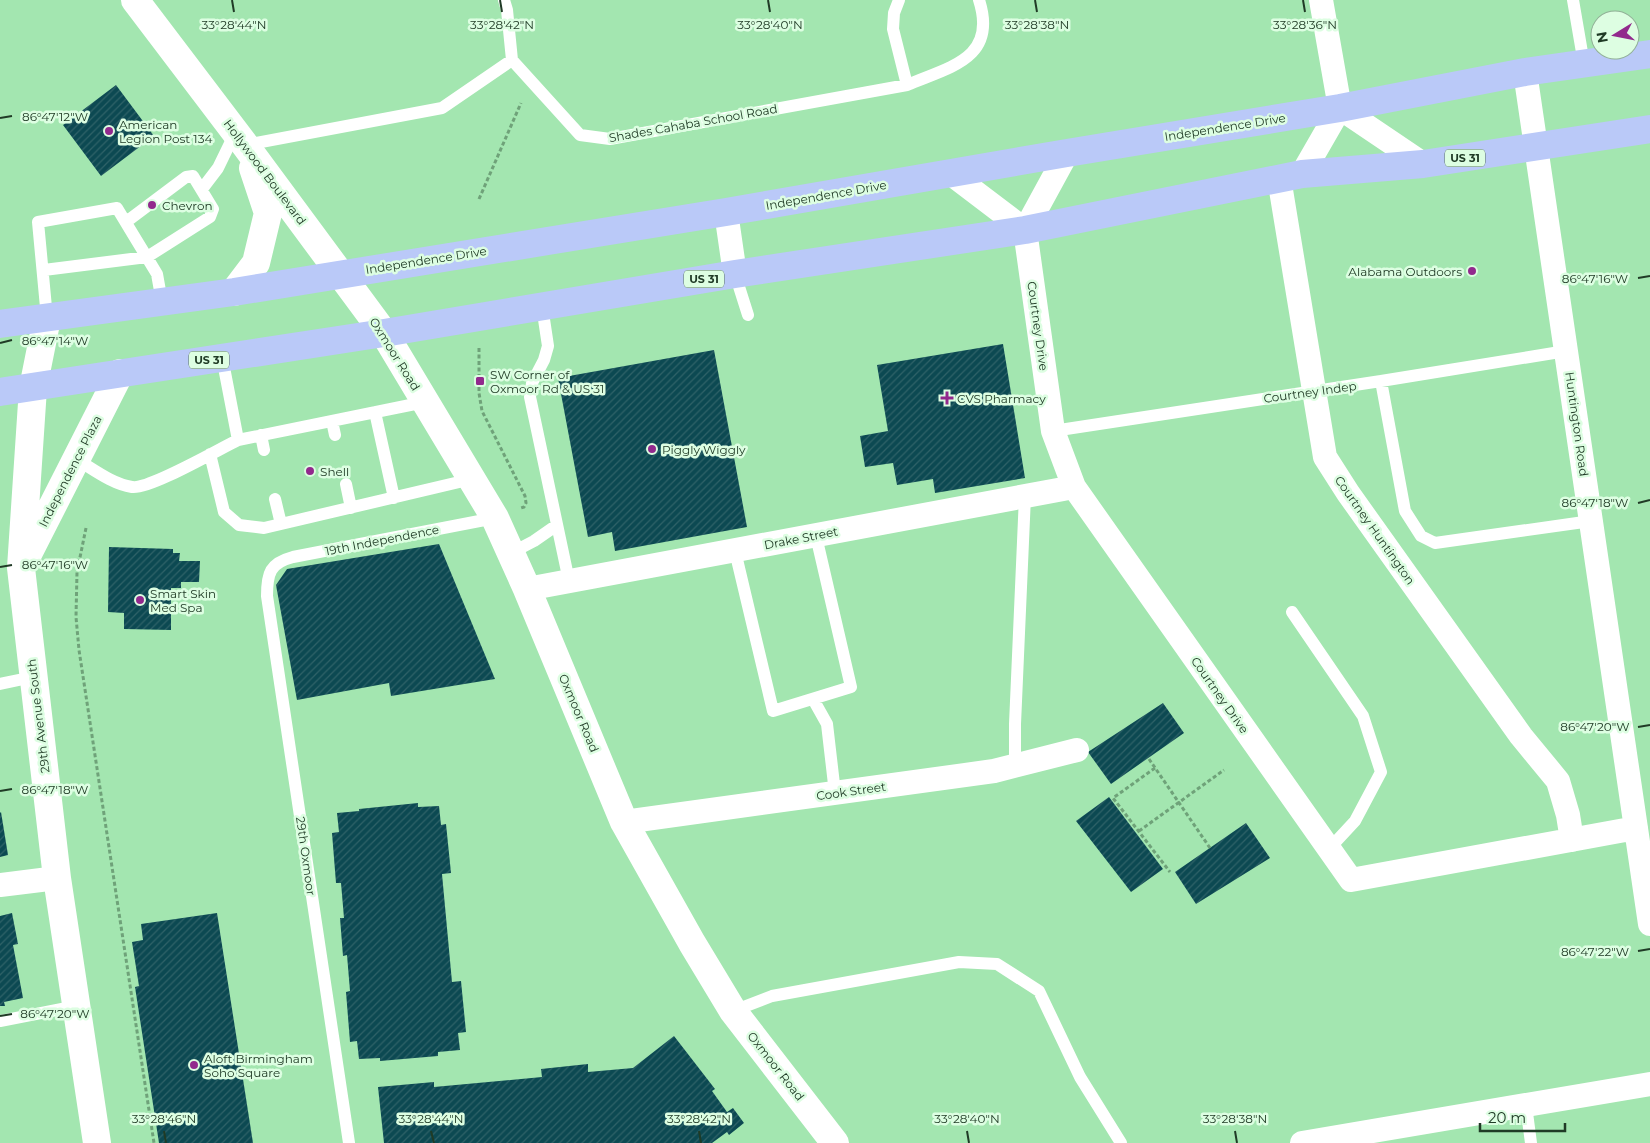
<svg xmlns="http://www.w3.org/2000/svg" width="1650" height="1143" viewBox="0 0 1650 1143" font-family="Montserrat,sans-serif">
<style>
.building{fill:url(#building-hatch)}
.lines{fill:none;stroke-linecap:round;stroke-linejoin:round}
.path{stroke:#6fa279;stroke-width:3;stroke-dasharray:4 2.5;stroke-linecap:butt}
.service{stroke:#fff;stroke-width:12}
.minor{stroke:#fff;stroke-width:24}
.tertiary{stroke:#fff;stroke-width:28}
.secondary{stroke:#fff;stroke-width:28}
.primary{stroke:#bac9f8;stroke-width:28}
.ticks{fill:none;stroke:#203b26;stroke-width:2}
.poi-dot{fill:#92298d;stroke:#ddfee2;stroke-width:2}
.labels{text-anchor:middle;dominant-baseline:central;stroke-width:5;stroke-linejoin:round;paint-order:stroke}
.shield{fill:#ddfee2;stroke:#59765e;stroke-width:1}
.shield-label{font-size:11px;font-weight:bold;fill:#203b26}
.street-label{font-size:12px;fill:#203b26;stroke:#ddfee2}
.poi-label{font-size:12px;fill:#203b26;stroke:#ddfee2;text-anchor:start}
.ticks-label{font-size:12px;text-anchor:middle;fill:#203b26;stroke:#ddfee2;stroke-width:5;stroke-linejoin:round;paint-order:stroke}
</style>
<defs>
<pattern id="building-hatch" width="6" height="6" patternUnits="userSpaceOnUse" patternTransform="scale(1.25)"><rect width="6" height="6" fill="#0c4952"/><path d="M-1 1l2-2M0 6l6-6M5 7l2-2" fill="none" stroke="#2f6268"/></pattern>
</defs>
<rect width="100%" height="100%" fill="#a3e6b0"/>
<path class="building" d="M116 85 154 136 101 176 63 125Z
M1003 344 1025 478 935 493 933 479 897 485 893 463 865 467 860 436 888 431 877 365Z
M714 350 747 527 615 551 612 532 588 537 558 378Z
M439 544 495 679 391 696 389 683 297 700 276 585 287 569Z
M109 547 173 549V553H180L179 561H200L199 582H181V588H171V630L124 629V613L108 612Z
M1163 703 1184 733 1111 784 1088 752Z
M1109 797 1163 869 1131 892 1076 821Z
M418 803V807L439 806 441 825 446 824 451 873 442 874 452 982 461 981 466 1032 458 1033 460 1050 438 1052V1056L380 1061V1058L359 1059 357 1041 350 1042 346 992 350 991 347 955 343 956 340 918H344L341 883H336L332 833 339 832 337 813 359 811V809Z
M1 812 8 855 0 857V813Z
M1246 823 1270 858 1196 904 1175 872Z
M12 913 18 944 13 945 23 998 4 1002 5 1006H0V916Z
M217 913 253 1143H159L135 987 139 986 132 942 143 940 141 924Z
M674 1036 715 1089 712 1091 727 1112 733 1108 744 1123 729 1135 727 1132 712 1143H384L378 1087 434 1082V1087L542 1077 541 1069 588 1064V1072L633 1068Z"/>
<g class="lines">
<path class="path" d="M479 199 521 103
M479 348V393L482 411 525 496 526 503 524 507 521 508
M86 528 77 572 76 617 79 650 154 1143
M1149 759 1210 848
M1155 768 1113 798 1170 872
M1139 831 1224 770"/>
<path class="service" d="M504 0 507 10 512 60 580 135 610 139 907 85
M899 0 894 13 893 29 907 85C949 67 998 59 979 0
M1573 0 1584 64
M245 145 442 108 512 60
M202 189 218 168 235 133
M44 270 147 257 210 217 213 209 193 176 186 177 126 222
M735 274 748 315
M542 306 548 346 544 360 532 383 530 397 569 581
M47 318 38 222 117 208 157 274 162 302
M222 357 238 440 425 402
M1381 381 1405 511 1421 536 1435 543 1591 521
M375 412 394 498
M332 421 335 435
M1053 431 1381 381 1566 351
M261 435 264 450
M210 454 224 512 239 525 264 528 472 479
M76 459C93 469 112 484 132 487 149 490 219 449 238 440
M346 484 351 508
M275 499 281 524
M735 551 773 711 851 687 816 536
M511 553 534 541 557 525
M1292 612 1363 716 1381 772 1355 821 1329 849
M0 684 33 677
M813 699 827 724 835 793
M1015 766V724L1025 496
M733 1011 772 996 959 962 997 964 1039 991 1080 1077 1121 1143
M0 1021 77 1006
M1526 1105 1531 1143
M349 1143 267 596C267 573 270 563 293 557L495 518"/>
<path class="minor" d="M1525 72 1650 924
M1340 108 1423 164
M1067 153 1025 230 1053 431 1074 487 1351 880 1636 828
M950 173 1025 230
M1302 174 1340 108 1321 0
M1279 178 1325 457 1348 493 1521 736 1558 781 1568 815 1572 840
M726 212 735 274
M527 589 1074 487
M624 822 994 771 1077 750
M0 885 57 878
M1302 1143 1650 1084"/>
<path class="tertiary" d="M47 318 33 388 21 568 57 878 97 1143
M26 558 120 373"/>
<path class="secondary" d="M135 0 245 145 384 333 495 518 527 589 624 822 692 943 733 1011 835 1143
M234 292 256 263 268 213 253 168"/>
<path class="primary" d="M0 324 234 292 726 212 1067 153 1340 108 1525 72 1650 54
M0 392 384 333 735 274 1025 230 1302 174 1423 164 1650 129"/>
</g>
<path class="ticks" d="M232 0 234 12M500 0 502 12M768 0 770 12M1035 0 1037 12M1303 0 1305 12M0 118 12 116M1638 278 1650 276M0 343 12 340M1638 503 1650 500M0 567 12 565M1638 727 1650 725M0 791 12 789M1638 951 1650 949M0 1016 12 1014M164 1131 166 1143M431 1131 434 1143M699 1131 701 1143M967 1131 969 1143M1235 1131 1237 1143"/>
<g class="poi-dot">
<circle cx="109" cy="131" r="5"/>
<circle cx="152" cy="205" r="5"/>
<circle cx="1472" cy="271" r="5"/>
<rect x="475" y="376" width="10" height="10" rx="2.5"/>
<path d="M944.5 390.5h5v5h5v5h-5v5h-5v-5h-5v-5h5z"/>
<circle cx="652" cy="449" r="5"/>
<circle cx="310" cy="471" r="5"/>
<circle cx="140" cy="600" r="5"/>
<circle cx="194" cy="1065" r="5"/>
</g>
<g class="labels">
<g class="shield">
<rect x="1445" y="149.5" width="40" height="17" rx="4"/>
<rect x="684" y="270.5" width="40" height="17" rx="4"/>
<rect x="189" y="351.5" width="40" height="17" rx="4"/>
</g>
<g class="shield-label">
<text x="1465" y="158">US 31</text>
<text x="704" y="279">US 31</text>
<text x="209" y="360">US 31</text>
</g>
<g class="street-label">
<text transform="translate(693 123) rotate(-10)">Shades Cahaba School Road</text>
<text transform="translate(1225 127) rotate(-9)">Independence Drive</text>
<text transform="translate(265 172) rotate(53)">Hollywood Boulevard</text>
<text transform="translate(826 195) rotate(-10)">Independence Drive</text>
<text transform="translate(426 260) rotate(-9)">Independence Drive</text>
<text transform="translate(1038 326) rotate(82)">Courtney Drive</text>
<text transform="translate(395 354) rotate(58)">Oxmoor Road</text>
<text transform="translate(1310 392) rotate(-8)">Courtney Indep</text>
<text transform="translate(1577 424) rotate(82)">Huntington Road</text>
<text transform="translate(70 471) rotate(-63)">Independence Plaza</text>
<text transform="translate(1375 530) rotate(55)">Courtney Huntington</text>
<text transform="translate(801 538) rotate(-11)">Drake Street</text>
<text transform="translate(382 540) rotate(-11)">19th Independence</text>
<text transform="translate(1220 695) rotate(55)">Courtney Drive</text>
<text transform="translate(579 713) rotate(67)">Oxmoor Road</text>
<text transform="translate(38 716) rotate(-97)">29th Avenue South</text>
<text transform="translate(851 791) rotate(-8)">Cook Street</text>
<text transform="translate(306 856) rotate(82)">29th Oxmoor</text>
<text transform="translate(776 1066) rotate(52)">Oxmoor Road</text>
</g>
<g class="poi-label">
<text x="119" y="124">American<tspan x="119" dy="14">Legion Post 134</tspan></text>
<text x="162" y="205">Chevron</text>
<text x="1462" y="271" text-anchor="end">Alabama Outdoors</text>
<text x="490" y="374">SW Corner of<tspan x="490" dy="14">Oxmoor Rd &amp; US 31</tspan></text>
<text x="957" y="398">CVS Pharmacy</text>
<text x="662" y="449">Piggly Wiggly</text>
<text x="320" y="471">Shell</text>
<text x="150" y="593">Smart Skin<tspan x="150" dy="14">Med Spa</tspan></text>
<text x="204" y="1058">Aloft Birmingham<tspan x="204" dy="14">Soho Square</tspan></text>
</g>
</g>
<g class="ticks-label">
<text x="234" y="29">33°28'44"N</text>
<text x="502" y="29">33°28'42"N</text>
<text x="770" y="29">33°28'40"N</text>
<text x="1037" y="29">33°28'38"N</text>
<text x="1305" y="29">33°28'36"N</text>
<text x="55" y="121">86°47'12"W</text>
<text x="1595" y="283">86°47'16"W</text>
<text x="55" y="345">86°47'14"W</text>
<text x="1595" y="507">86°47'18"W</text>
<text x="55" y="569">86°47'16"W</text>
<text x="1595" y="731">86°47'20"W</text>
<text x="55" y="794">86°47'18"W</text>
<text x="1595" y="956">86°47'22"W</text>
<text x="55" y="1018">86°47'20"W</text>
<text x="164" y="1123">33°28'46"N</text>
<text x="431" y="1123">33°28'44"N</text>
<text x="699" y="1123">33°28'42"N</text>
<text x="967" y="1123">33°28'40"N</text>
<text x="1235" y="1123">33°28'38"N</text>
</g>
<g transform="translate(1615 35) rotate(260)"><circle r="24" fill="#ddfee2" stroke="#91b097"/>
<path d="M0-4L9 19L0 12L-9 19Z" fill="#92298d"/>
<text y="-8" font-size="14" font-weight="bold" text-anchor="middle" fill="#203b26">N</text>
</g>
<path d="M1480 1123v8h85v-8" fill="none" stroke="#203b26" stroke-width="2.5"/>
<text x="1488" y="1123" font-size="15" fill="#203b26" stroke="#ddfee2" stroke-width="4" paint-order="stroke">20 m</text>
</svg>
